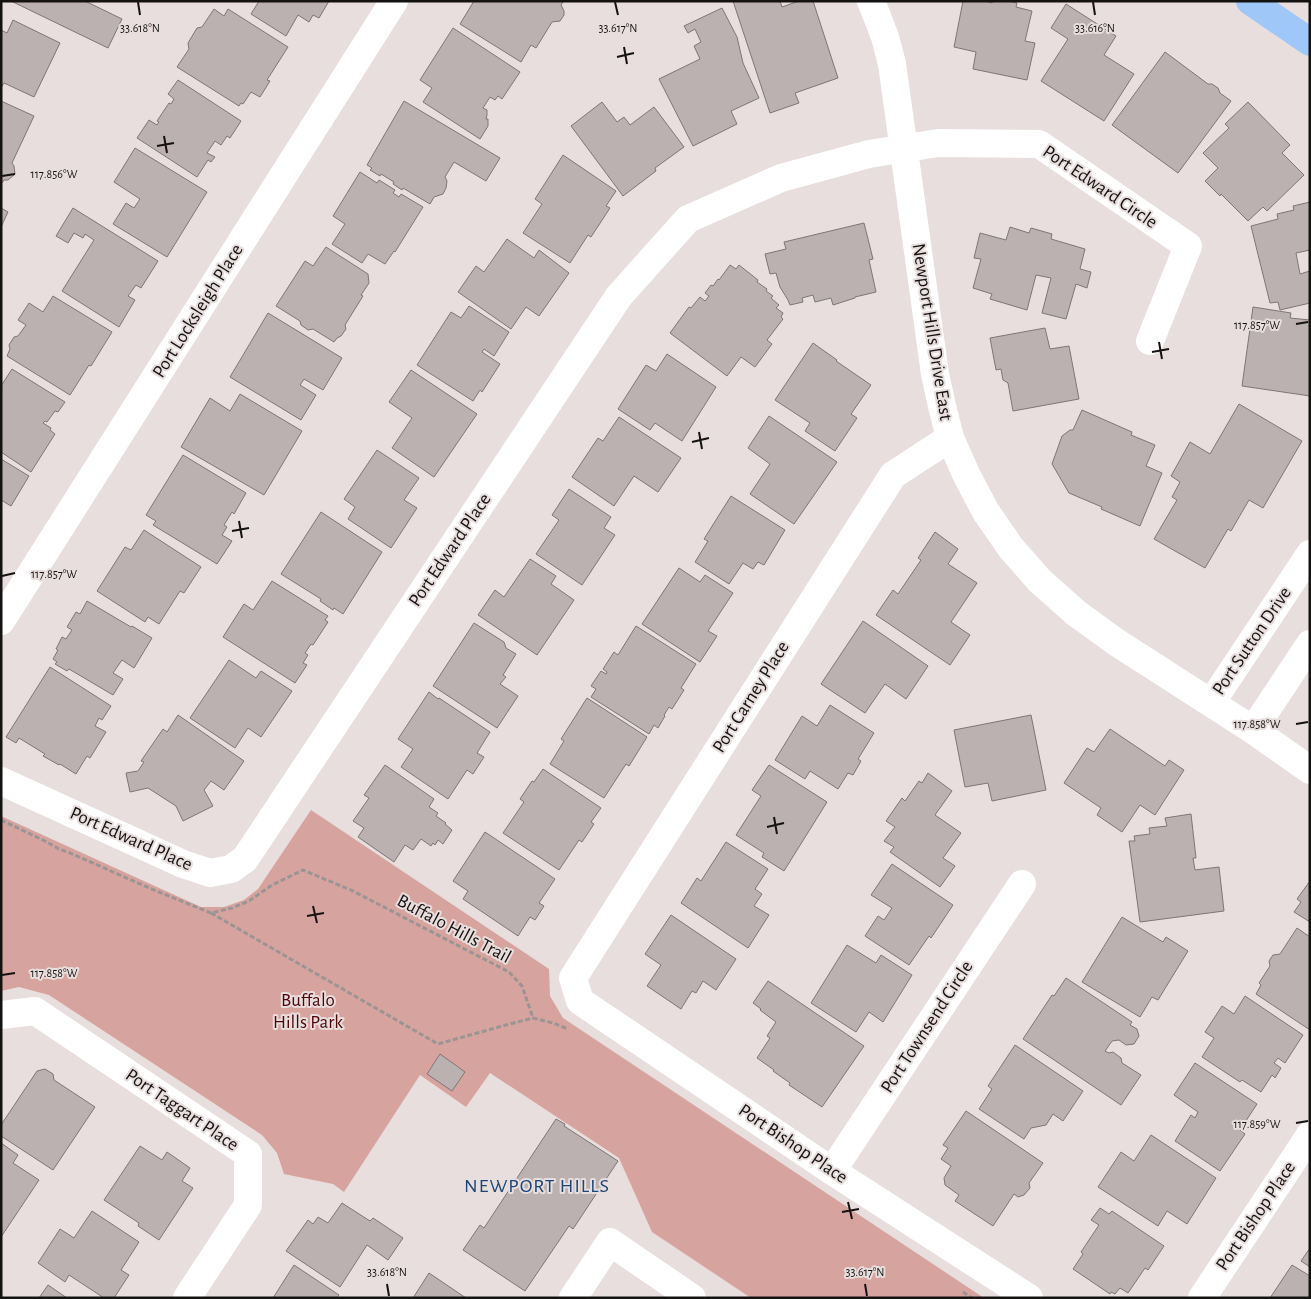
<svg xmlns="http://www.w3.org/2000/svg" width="1311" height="1299" viewBox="0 0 1311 1299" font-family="'Alegreya Sans',sans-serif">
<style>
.green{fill:#d7a39e}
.building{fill:#bab1b0;stroke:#7e7675}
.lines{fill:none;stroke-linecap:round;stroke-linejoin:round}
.path{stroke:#9b9494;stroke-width:3;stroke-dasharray:5 2.5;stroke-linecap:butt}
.minor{stroke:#fff;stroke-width:28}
.major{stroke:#9fc7f8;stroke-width:28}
.ticks{fill:none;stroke:#151212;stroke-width:2}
.labels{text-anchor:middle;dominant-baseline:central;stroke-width:4;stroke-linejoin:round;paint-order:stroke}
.street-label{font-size:19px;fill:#151212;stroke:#e7dedd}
.park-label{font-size:19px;fill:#51050b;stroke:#e7dedd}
.neighbourhood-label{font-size:20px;letter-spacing:1px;fill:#194578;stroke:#e7dedd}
.ticks-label{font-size:12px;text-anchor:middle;fill:#151212;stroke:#e7dedd;stroke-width:4;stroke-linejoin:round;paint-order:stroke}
</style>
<rect width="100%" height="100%" fill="#e7dedd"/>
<path class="green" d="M311 810 549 969 550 996 563 1018 984 1298H751L652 1232 619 1158 490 1073 466 1107 420 1075 344 1192 333 1184 284 1174 277 1153 262 1135 49 995 19 987 1 991V816L201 907H224L244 900 258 889Z"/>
<path class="building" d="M11 1H85L122 19 108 48Z
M259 1H329L319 18 313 15 309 22 298 15 286 36 251 14Z
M474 1H562L563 2 561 5 564 11V15L560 21 552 22 536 48 531 45 521 62 460 24Z
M733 1H780L782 7 799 1H813L838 78 795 93 799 103 770 113Z
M963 1H985L992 3 993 1H1009L1017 3 1016 7 1032 11 1025 41 1035 43 1027 80 973 69 976 52 954 47Z
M1066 4 1116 36 1104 55 1134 74 1104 121 1041 81 1068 39 1051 28Z
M722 8 737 37 743 63 759 98 731 111 737 124 693 146 659 79 700 59 694 46 701 42 695 29 688 33 684 26Z
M214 9 224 16 228 9 288 47 267 80 270 81 260 97 251 92 243 104 241 103 239 106 177 67 189 49 188 43 197 28 202 27Z
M13 20 60 43 34 97 4 83 1 88V30L7 33Z
M453 28 520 72 502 99 498 96 495 100 490 97 483 108 487 110V115L486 119H488V126L480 139 423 102 432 88 420 80Z
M1165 52 1208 84H1212L1218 88 1220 93 1231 101 1178 173 1112 125Z
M178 80 241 121 230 138 227 136 221 145 215 141 207 153 215 157 211 162 208 160 197 177 137 138 149 120 157 125 159 122 157 121 169 103 171 104 174 99 168 94Z
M1 101 34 116 12 163 14 166 15 174 8 180H4L2 183 1 182Z
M404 101 500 158 486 181 454 162 445 177 447 181 446 188 443 194 434 197 430 204 403 188 402 190 393 184 394 182 381 174 380 176 370 170 372 168 367 165Z
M602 102 617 122 624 117 630 125 654 107 684 147 655 168 656 171 623 196 571 126Z
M1248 102 1290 145 1282 153 1304 175 1267 211 1263 207 1248 221 1221 194 1220 196 1205 181 1218 168 1203 153 1229 128 1225 124Z
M135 148 207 192 167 257 113 224 126 203 134 208 140 199 114 182Z
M563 155 616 191 606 206 610 208 591 237 588 235 570 263 523 233 542 204 535 199Z
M360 172 377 183 379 180 395 190 393 193 399 197 401 194 423 207 395 252 394 251 385 264 368 254 362 263 332 244 345 224 333 216Z
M1310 202V250L1296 253 1300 274 1310 271V303L1280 310 1278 302 1270 303 1251 226 1278 219 1277 214 1294 210 1293 206Z
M1 208 8 212 1 227Z
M73 208 158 261 141 288 136 285 128 296 135 300 119 327 62 291 94 240 85 234 83 238 74 233 68 243 56 236Z
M864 223 873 259 869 260 876 292 855 297V298L833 305 831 298 815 302 813 295 802 298 803 302 790 305 788 300 780 287 776 273 770 274 765 254 786 249 784 242Z
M1010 227 1029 233 1031 228 1052 234 1051 239 1085 249 1080 269 1091 272 1087 288 1076 284 1066 319 1042 313 1051 278 1036 275 1027 310 990 299 992 294 973 288 981 259 974 258 980 233 1006 240Z
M507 239 534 258 539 250 569 273 539 316 526 307 511 329 458 292 476 266 484 272Z
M326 247 368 274 369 283 361 295 363 296 345 325 346 329 341 336 337 338 334 342 313 329 308 330 301 325 300 321 276 306 305 261 313 266Z
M730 265 736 269 739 265 758 280 757 282 767 289 766 291 773 296 771 298 779 305 776 308 783 313 781 317 783 319 767 340 772 344 755 367 741 357 727 376 670 333 689 307 691 308 700 297 705 301 709 296 705 293 711 285 713 286 718 279 719 280Z
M53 296 112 332 91 366 89 365 70 395 7 356 10 349 9 345 14 337 18 336 26 325 18 320 29 303 43 312Z
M469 306 509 332 494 356 484 349 482 352 500 364 482 392 480 390 473 401 417 365 451 312 461 318Z
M1253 307 1291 313 1290 318 1310 320V396L1242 386Z
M268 313 342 358 323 390 304 379 300 385 316 395 301 420 230 377Z
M1045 328 1050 349 1069 346 1079 399 1013 411 1008 383 1003 380 1001 369 996 370 990 338Z
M813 343 837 360 836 361 871 385 851 414 857 418 835 451 805 431 810 423 775 400Z
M667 354 716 387 682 441 655 423 650 430 618 409 646 365 656 371Z
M12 369 65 402 58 412 55 411 47 422 45 421 43 423 51 428 50 430 55 434 31 472 1 452V386Z
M411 370 477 414 434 477 392 448 412 418 389 402Z
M240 394 302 431 264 495 181 447 210 398 230 411Z
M1239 404 1302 441 1263 508 1249 500 1231 531 1228 529 1205 568 1154 539 1177 500 1172 497 1180 482 1171 476 1190 442 1210 454Z
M1082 410 1132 432 1131 435 1155 445 1146 466 1162 473 1140 526 1101 509 1102 507 1069 493 1052 464 1062 436 1070 430H1073Z
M769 416 837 462 794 524 750 494 770 464 748 448Z
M619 417 681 458 658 492 634 476 614 506 572 477 598 438 603 441Z
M377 450 419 478 404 500 417 508 391 548 348 519 355 507 344 499Z
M183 455 246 493 234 514 232 512 224 525 227 527 222 535 232 541 217 564 153 525 156 521 146 515Z
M1 459 29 476 11 506 1 500Z
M569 489 611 517 604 528 615 535 582 585 536 554 559 520 552 515Z
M731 496 785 530 764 565 758 562 753 569 743 563 729 584 695 562 708 541 704 539Z
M321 512 382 552 343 614 334 608 333 610 320 601 321 599 281 574Z
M144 530 201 567 184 593 180 591 159 624 148 617 145 622 97 591 125 547 131 550Z
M935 532 958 549 948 564 977 583 951 622 970 635 950 665 876 615 893 590 898 594 921 560 918 558Z
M530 559 556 576 551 584 574 600 537 655 478 615 495 590 504 597Z
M679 568 700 582 705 575 733 593 708 631 717 636 700 662 642 624Z
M272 581 328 616 325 620 328 622 313 645 311 644 305 653 308 655 303 663 307 665 295 683 223 637 244 604 253 610Z
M87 601 131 627 132 626 152 638 134 668 122 660 113 673 123 679 113 695 69 669 67 671 55 664 57 662 53 659 58 650 56 649 62 637 66 639 72 630 67 627 76 612 80 614Z
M863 621 928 666 906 699 885 684 865 713 821 684Z
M474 623 504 642 506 648 516 654 503 675 506 677 500 684 518 696 497 728 433 686Z
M636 626 696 664 681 688 684 690 672 709 669 707 664 715 665 716 658 728 654 725 649 734 591 697 596 689 591 686 601 671 606 674 607 672 603 669 614 652 618 655Z
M229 660 256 678 261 671 292 691 261 737 248 728 235 748 190 718Z
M50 667 111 706 102 720 99 718 95 726 106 732 90 758 87 756 76 774 60 764 59 765 43 756 45 754 19 738 16 743 6 737Z
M429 692 438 699 439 698 490 732 477 753 484 757 473 774 467 770 448 799 401 767 413 749 398 739Z
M587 698 647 737 629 766 626 764 604 798 550 764 564 741 561 739Z
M830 705 874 733 858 759 861 761 853 775 848 773 838 789 810 771 805 779 775 760 802 716 817 726Z
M178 715 244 761 224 790 211 781 204 790 213 806 183 821 176 806 148 788 130 792 126 773 138 771 144 762 141 761 163 729 167 732Z
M1031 715 1046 790 992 801 988 783 965 787 954 730Z
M1110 729 1165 766 1169 760 1184 770 1155 815 1140 805 1122 832 1097 815 1101 808 1064 783 1087 748 1094 752Z
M385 765 434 799 429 807 438 813 436 816 446 823 445 824 452 830 443 844 438 840 435 845 433 843 431 846 421 839 413 850 405 845 394 862 358 837 364 828 353 821 369 798 364 795Z
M769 765 827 802 784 871 762 857 764 853 736 835 761 796 752 790Z
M543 769 601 808 591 822 594 824 582 842 579 840 559 870 503 833 524 802 520 799 532 781 534 782Z
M928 773 952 791 935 815 961 833 943 858 955 866 940 887 890 852 894 847 884 841 895 827 886 821 902 798 905 801 919 781 922 783Z
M1191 814 1196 858H1193L1195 870 1219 867 1224 911 1140 922 1129 841H1135L1134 836 1150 834 1149 828 1167 826 1165 818Z
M485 832 555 879 539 903 544 906 535 920 530 917 518 936 463 899 468 891 453 881Z
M726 842 768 869 755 889 762 894 754 906 769 915 748 948 681 903 697 878 701 881Z
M892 864 953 905 931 938 929 936 909 965 865 936 878 916 884 920 892 908 871 895Z
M1310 881V922L1294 912 1301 902 1297 899Z
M671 915 736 959 716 990 703 981 696 993 692 991 681 1009 647 986 661 965 645 954Z
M1122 917 1163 942 1166 937 1188 951 1158 1000 1152 997 1140 1017 1082 982Z
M1297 928 1310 937V1030L1256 994 1261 985 1259 983 1270 966 1269 961 1273 955 1280 954Z
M847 945 876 963 881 955 912 975 883 1022 869 1012 856 1032 811 1003Z
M1066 978 1132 1022 1130 1025 1137 1029 1139 1036 1134 1044 1126 1045 1119 1040 1112 1041 1105 1051 1109 1053 1113 1052 1121 1058 1122 1063 1141 1075 1121 1105 1023 1039 1052 995 1054 996Z
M768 981 864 1046 822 1107 789 1085 790 1083 773 1071 774 1070 757 1058 770 1038 767 1036 776 1022 760 1010 761 1009 753 1003Z
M1245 996 1303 1035 1285 1063 1278 1058 1274 1063 1281 1068 1275 1078 1272 1075 1261 1092 1242 1080 1240 1082 1202 1057 1214 1038 1205 1032 1222 1006 1234 1014Z
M1015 1045 1083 1091 1063 1121 1053 1114 1046 1125 1031 1128 1024 1139 979 1109 992 1089 988 1086Z
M440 1054 465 1072 452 1091 427 1074Z
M1195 1063 1257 1104 1240 1130 1245 1134 1220 1171 1175 1141 1191 1115 1195 1118 1198 1112 1174 1095Z
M45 1069 53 1074 54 1080 95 1107 53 1170 1 1136V1125L37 1071Z
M966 1111 1043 1163 1029 1183 1030 1188 1024 1195 1018 1197 1014 1194 993 1226 955 1201 959 1195 945 1185 944 1178 951 1166 941 1159 948 1148 943 1145Z
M556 1119 565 1124 564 1126 618 1161 573 1229 569 1226 525 1291 463 1250 480 1225 484 1228Z
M1151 1135 1216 1178 1187 1224 1167 1211 1158 1226 1098 1187 1121 1152 1134 1161Z
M1 1143 18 1155 13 1163 39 1180 1 1237Z
M140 1146 162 1160 167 1152 190 1168 182 1181 193 1188 159 1240 138 1226 139 1223 104 1200Z
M342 1203 370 1221 373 1218 403 1238 388 1260 367 1245 340 1287 286 1251 308 1220 313 1224 318 1217 328 1223Z
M1100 1208 1109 1214 1112 1211 1164 1246 1148 1270 1145 1268 1128 1293 1120 1288 1115 1294 1111 1292 1110 1294 1073 1269 1083 1254 1081 1252 1099 1225 1091 1220Z
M92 1211 139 1242 121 1270 129 1275 114 1298H104L69 1275 65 1282 38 1263 60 1229 74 1238Z
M1310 1248V1267L1301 1261Z
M294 1265 339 1295 337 1298H273Z
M1292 1265 1310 1276V1298H1270Z
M429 1273 466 1298H413Z
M48 1285 67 1298H39Z"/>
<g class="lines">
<path class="path" d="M1 820 45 841 59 849 70 853 154 890 211 913 232 908 249 901 272 885 303 870 353 891 509 972 522 986 533 1018 553 1023 568 1029
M211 913 438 1044 506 1025 533 1018
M963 1292 972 1298"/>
<path class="minor" d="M871 1 885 37 892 64 935 374 942 406 950 438 967 476 986 512 1011 548 1039 580 1076 613 1116 642 1253 730 1310 770
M950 438 893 475 573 978 580 1001 832 1171 1029 1298
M1 621 394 1
M1211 703 1310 554
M1253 730 1310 644
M1 781 183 864 210 873 231 869 245 859 619 296 688 219 781 178 869 154 938 143 1039 144 1188 246 1150 341
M1 1015 35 1011 248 1154V1205L187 1298
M832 1171 1022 884
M573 1298 610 1242 692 1298
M1202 1298 1310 1135"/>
<path class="major" d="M1250 1 1310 42"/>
</g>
<path class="ticks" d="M138 2 140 15M615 2 618 15M1093 2 1095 15M624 47 627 64M617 57 634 53M164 136 167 153M157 146 174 143M2 176 15 174M1296 324 1308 322M1159 342 1162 359M1152 352 1169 349M699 432 702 449M692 442 709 438M239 521 242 538M232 531 249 528M2 576 15 573M1296 724 1308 722M774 817 777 834M767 827 784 823M313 906 317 923M307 916 324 913M2 975 15 973M1296 1123 1308 1121M848 1202 852 1219M842 1212 859 1209M387 1284 389 1296M865 1284 867 1296"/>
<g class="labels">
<g class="street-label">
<text transform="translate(1100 187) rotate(34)">Port Edward Circle</text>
<text transform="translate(198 311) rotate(-58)">Port Locksleigh Place</text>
<text transform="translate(932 332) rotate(81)">Newport Hills Drive East</text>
<text transform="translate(450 550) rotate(-56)">Port Edward Place</text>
<text transform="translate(1252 641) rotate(-56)">Port Sutton Drive</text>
<text transform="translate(751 697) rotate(-58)">Port Carney Place</text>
<text transform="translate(131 839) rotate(24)">Port Edward Place</text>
<text transform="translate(454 929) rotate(28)">Buffalo Hills Trail</text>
<text transform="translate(927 1027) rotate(-57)">Port Townsend Circle</text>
<text transform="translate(182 1110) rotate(34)">Port Taggart Place</text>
<text transform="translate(793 1144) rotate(34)">Port Bishop Place</text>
<text transform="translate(1256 1216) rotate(-56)">Port Bishop Place</text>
</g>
<g class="park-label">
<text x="308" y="1000">Buffalo<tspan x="308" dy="22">Hills Park</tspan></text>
</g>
<g class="neighbourhood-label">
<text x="537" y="1186">NEWPORT HILLS</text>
</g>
</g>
<g class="ticks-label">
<text x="1095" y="32">33.616°N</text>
<text x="140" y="32">33.618°N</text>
<text x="618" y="32">33.617°N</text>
<text x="54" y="178">117.856°W</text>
<text x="1257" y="329">117.857°W</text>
<text x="54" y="578">117.857°W</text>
<text x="1257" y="728">117.858°W</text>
<text x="54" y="977">117.858°W</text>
<text x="1257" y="1128">117.859°W</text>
<text x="387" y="1276">33.618°N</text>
<text x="865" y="1276">33.617°N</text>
</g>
<rect width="1311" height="1299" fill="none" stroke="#151212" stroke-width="5"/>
</svg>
